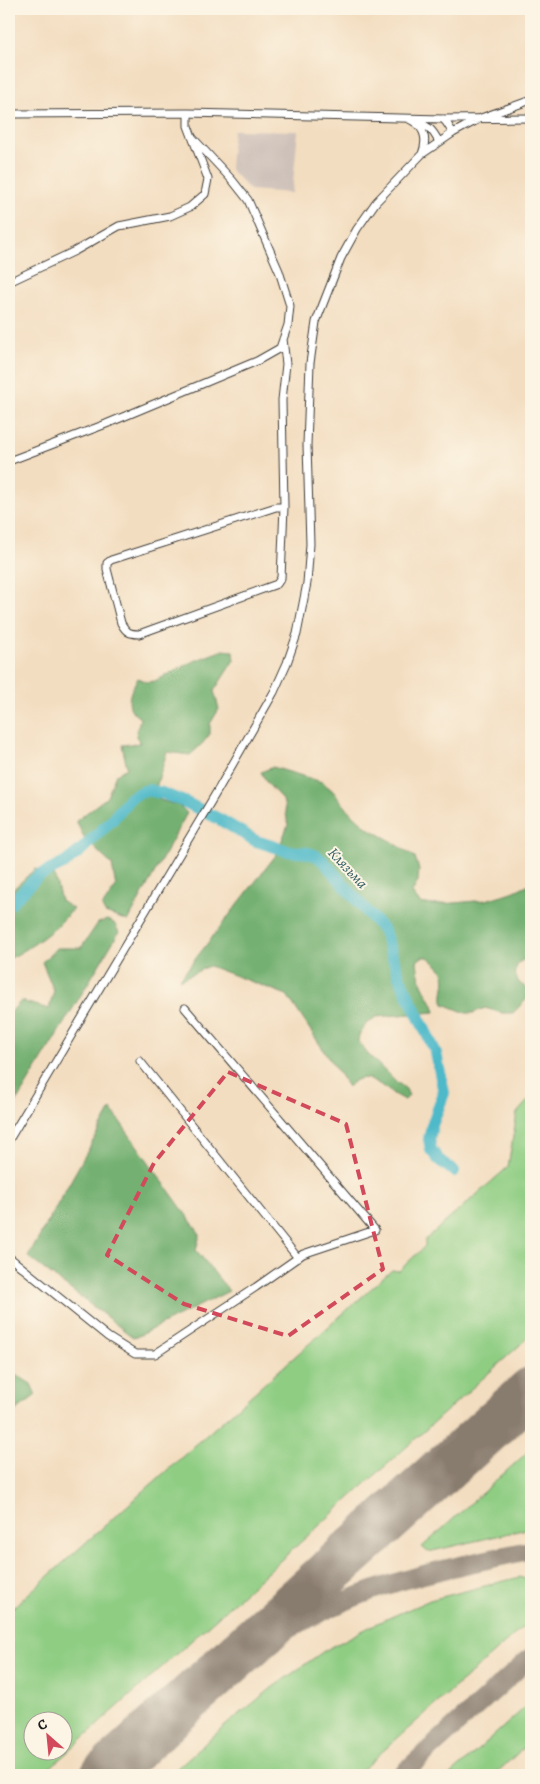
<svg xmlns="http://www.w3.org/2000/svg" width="540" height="1784" viewBox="0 0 540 1784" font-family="Alegreya,serif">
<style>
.industrial{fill:#cec1b9}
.green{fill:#8fcd83;stroke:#567450;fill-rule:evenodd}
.forest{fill:#73b071;stroke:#486646}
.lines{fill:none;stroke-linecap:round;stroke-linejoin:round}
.river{stroke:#4db9c9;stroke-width:12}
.taxiway{stroke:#887c6e;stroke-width:19}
.runway{stroke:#887c6e;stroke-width:48}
.minor-casing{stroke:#3c3935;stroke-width:9}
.minor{stroke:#fff;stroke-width:7}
.marked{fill:none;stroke:#d1495b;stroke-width:4;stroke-dasharray:10 6;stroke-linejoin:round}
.labels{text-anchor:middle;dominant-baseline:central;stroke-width:4;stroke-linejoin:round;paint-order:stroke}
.water-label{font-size:15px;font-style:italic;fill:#305b61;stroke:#fcf5e5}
</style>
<rect width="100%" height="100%" fill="#fcf5e5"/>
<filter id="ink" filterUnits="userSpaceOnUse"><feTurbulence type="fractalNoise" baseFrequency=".02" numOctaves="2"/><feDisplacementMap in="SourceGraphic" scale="10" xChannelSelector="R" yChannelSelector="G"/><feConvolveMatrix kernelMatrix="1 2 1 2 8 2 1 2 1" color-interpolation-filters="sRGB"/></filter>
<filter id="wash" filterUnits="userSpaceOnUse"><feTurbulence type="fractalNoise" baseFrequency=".0096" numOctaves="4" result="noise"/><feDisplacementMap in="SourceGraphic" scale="20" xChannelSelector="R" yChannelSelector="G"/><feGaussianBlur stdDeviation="1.12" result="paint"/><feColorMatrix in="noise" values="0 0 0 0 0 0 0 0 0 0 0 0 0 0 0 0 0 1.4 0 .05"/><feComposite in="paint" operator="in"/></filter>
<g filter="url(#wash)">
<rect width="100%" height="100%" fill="#f3ddc0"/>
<path class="industrial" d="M233 130 298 131 292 193 250 190 230 169Z"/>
<path class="green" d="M531 1097V1335L42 1775H9V1611L392 1270 399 1271 425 1246V1240L508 1167 517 1113ZM32 1722H62V1752H32Z
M531 1449V1528L428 1552 422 1547Z
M520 1577 531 1581V1620L356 1775H169L226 1725 273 1687 324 1651 375 1624 430 1600Z
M531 1702V1741L494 1775H450Z"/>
<path class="forest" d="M223 650 233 651 234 660 214 691 219 709 210 724V734L202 744 190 755 167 752 155 791 160 800 180 806 187 813 128 921 105 913 102 907 116 887 112 865 85 839 76 821 107 797 116 774 127 768 122 745 140 743 136 736 140 718C123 708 129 692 138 678L146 682 155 681 194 661Z
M273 767 322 782 332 790 349 811 368 828 393 842 415 857 419 870 418 881 412 893 420 903 433 905 486 900 515 891 531 883V959C519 957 511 970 518 981 521 985 527 988 531 992V995L513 1013H502L485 1008 473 1013H466L444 1004C440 994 448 982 443 972 440 966 433 962 428 957H422L417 961C418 970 419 978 423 986 427 995 433 1002 435 1012L376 1017 366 1024 359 1035 358 1041 367 1053 394 1080 406 1089 409 1096 405 1100C385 1093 367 1064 348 1087L287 995 209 966 179 980 276 855 288 825 286 813 283 800 267 783 261 772Z
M35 869 54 874 61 901 73 909C56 930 32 947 9 959V893Z
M107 920 114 923 119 932 9 1114V1014L21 1001 49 1009 54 991 42 962 57 948H81L98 923Z
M111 1109 200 1234 196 1250 229 1291 134 1338 28 1257Z
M9 1370 31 1384 36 1395 9 1416Z"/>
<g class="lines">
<path class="river" d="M9 905 38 876 65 863 81 850 112 820 130 798 139 793 147 790 162 793 187 803 219 819 256 841 288 851 308 853 317 856 324 862 384 931 399 976 436 1053 444 1093 432 1125 429 1139 431 1150 439 1160 454 1171"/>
<path class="taxiway" d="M196 1692C212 1680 228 1667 245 1656 275 1635 308 1618 341 1603 401 1576 468 1564 531 1550
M401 1775 531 1657"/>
<path class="runway" d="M104 1775 531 1391"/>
</g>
</g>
<g filter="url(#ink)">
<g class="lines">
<g class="minor-casing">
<path id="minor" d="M9 114 188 113 443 119 531 118
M409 119C424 126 428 139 422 154
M443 119 446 122 453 133
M417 123C430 126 433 131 439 142
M9 282 75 251 119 226 170 216 190 207 205 194 208 179 188 126V113
M283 339 286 364 282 400 284 507 281 578 277 584 139 634C129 634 126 632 121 623L107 569V563L111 560 276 507H284
M9 461 106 424 257 361 280 348 288 325 290 306 279 271 248 200 233 181 192 137
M140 1061 298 1258
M9 1140 219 788 274 692 287 663 297 634 307 583 310 544 307 445 310 363 316 322 341 258 357 229 376 202 422 154 453 133 481 118 531 100
M9 1257 108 1337 135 1354H155L256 1287 303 1254 375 1230 185 1008"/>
</g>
<use href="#minor" class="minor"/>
</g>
</g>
<path class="marked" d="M228 1072 346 1124 383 1269 288 1336 184 1304 107 1255 154 1163Z"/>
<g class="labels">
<g class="water-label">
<text transform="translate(348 868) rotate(47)">Клязьма</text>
</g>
</g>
<rect width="540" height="1784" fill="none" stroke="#fcf5e5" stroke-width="30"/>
<g transform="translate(48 1736) rotate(333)"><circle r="24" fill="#fcf5e5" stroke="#a29e95"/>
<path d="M0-4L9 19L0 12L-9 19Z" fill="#d1495b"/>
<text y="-8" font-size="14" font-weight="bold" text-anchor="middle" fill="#1c1c1c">С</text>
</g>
</svg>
